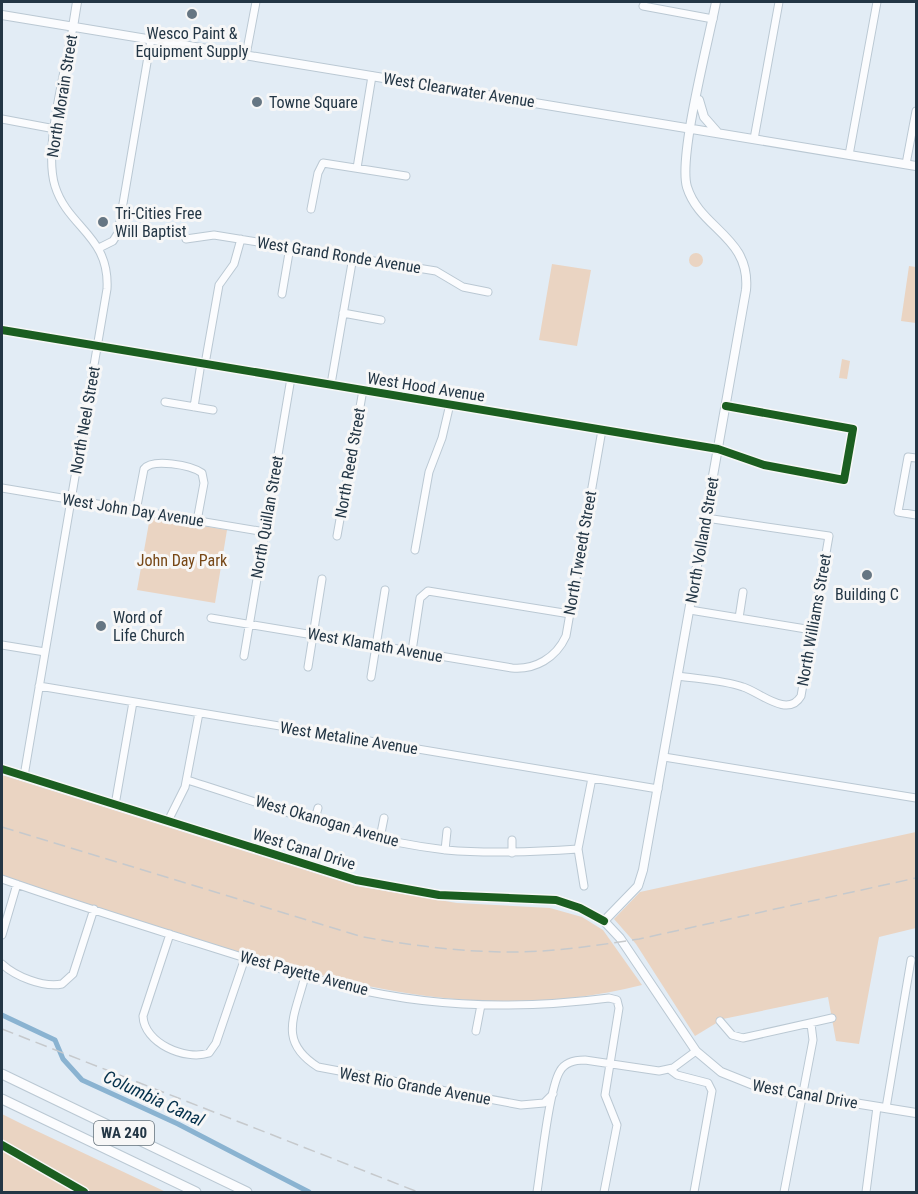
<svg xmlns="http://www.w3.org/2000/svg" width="918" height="1194" viewBox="0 0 918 1194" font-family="'Roboto Condensed',sans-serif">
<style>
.green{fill:#ead4c2}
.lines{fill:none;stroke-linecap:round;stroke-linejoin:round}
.canal{stroke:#8ab3d1;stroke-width:5}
.minor-casing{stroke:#bac8d3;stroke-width:9}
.major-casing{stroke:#bac8d3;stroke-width:10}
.highway-casing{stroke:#bac8d3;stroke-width:11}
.minor{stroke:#fbfcfe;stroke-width:7}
.major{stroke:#fbfcfe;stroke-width:8}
.highway{stroke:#fbfcfe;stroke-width:9}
.rail{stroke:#c6c9cc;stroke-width:1.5;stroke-dasharray:12 6;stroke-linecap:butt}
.cycleway-casing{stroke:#f7f7f7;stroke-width:11}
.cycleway{stroke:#1b5e20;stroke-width:8}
.poi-dot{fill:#667683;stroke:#f7f7f7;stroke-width:2}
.labels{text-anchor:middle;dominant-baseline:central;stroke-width:6;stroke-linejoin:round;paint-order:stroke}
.shield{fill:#f7f7f7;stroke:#63707a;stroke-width:1.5}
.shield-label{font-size:15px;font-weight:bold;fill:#233645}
.poi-label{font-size:16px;fill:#233645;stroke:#f7f7f7;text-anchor:start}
.street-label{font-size:16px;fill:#233645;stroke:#f7f7f7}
.park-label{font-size:16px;fill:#774716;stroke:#f7f7f7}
.water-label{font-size:18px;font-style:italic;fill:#05314c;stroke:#f7f7f7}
</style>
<rect width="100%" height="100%" fill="#e2ecf5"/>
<path class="green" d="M689 260a7 7 0 1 1 14 0a7 7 0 1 1-14 0Z
M552 264 591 270 577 346 539 340Z
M909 266 916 267V323L901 321Z
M842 359 850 361 847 379 839 378Z
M150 517 227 530 215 603 137 590Z
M2 775 356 886 457 903 550 908 582 917 603 930 642 985C486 1024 349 987 201 940 134 919 68 898 2 878Z
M916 832V928L879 937 859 1044 836 1041 828 997 723 1019 695 1036 636 944 614 919 640 892Z
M2 1114 22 1124 166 1192H2Z"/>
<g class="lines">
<path class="canal" d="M2 1015 55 1040 63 1059 82 1080 178 1124 309 1192"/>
<g class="minor-casing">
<path id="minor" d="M643 6 713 19
M246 55 256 2
M2 119 55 129
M754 139 779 2
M849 155 877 2
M906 164 916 111
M357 168 372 76
M311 209 318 173 323 163 406 176
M186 239 214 235 436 271 463 287 488 292
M99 248 113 241 118 233 151 39
M282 294 290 247
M343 313 381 320
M2 330 718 449 764 465 844 480 853 429 726 406
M205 364 219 285 234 264 241 239
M331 384 353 257
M165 402 213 410
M194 407 201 363
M916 458 908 457 898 512 916 515
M2 488 265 532
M136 511 144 469C152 458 191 465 202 473L204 483 197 521
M337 536 363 390
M415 550 429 472 442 438 450 404
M690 610 812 630
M211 618 512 668C535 670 556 658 566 636L602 430
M739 618 743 592
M2 645 45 652
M412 651 420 598 428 591 570 614
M244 656 291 378
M308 667 322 579
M678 676C699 679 723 680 743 687 758 691 788 719 801 696L829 536 706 518
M371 677 385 590
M39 686 658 789
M664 757 916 798
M2 769 356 880 439 895 556 900 580 908 604 921
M24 776 107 289C110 236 68 228 55 186 43 148 66 68 73 27
M187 780C271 806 357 840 446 850 490 854 534 852 578 849
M115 805 133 702
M315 819 318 808
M168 821 185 787 199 713
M380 838 384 818
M512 840V853
M445 850 447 831
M2 879C64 901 128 921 191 941 243 957 295 975 348 987 433 1008 523 1009 609 998L617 1000 619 1008 605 1095 617 1125 604 1192
M584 886 578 849 592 778
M170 934 143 1016C144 1043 185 1061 209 1053L216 1043 245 958
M2 935 17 884
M2 964C15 976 43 988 62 984L73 974 94 909
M305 976C295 1016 277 1041 318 1067L521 1105 544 1103 553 1094
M720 1021 732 1035 743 1038 832 1018
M476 1031 481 1005
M669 1069 677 1075 708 1083 712 1091 694 1192
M886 1108 911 960
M2 1145 84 1192
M537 1192C541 1167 549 1089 560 1071 565 1062 575 1060 585 1060L659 1071 673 1068 696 1051
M784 1192 813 1040 811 1024
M866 1192 877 1107"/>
</g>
<g class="major-casing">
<path id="major" d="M716 2C709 39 678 157 687 187 700 229 751 237 746 290L643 870 638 886 604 921 620 938 696 1051 721 1072 761 1088 916 1113
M2 15 916 166
M73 27 77 2
M699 100 704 117 718 133"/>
</g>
<g class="highway-casing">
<path id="highway" d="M2 1074 247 1192
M2 1099 196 1192"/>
</g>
<use href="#minor" class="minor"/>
<use href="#major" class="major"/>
<use href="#highway" class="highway"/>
<path class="rail" d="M2 827 363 937C409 945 454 951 501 952 546 953 594 946 639 939L916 878
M2 1029 418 1192"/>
<g class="cycleway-casing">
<path id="cycleway" d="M2 330 718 449 764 465 844 480 853 429 726 406
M2 769 356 880 439 895 556 900 580 908 604 921
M2 1145 84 1192"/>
</g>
<use href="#cycleway" class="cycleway"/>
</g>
<g class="poi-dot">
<circle cx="192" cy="14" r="6"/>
<circle cx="257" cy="102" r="6"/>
<circle cx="103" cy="222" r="6"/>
<circle cx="867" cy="575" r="6"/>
<circle cx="101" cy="626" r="6"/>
</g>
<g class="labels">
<rect class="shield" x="94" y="1121" width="60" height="24" rx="4.5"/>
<g class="shield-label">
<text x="124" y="1133">WA 240</text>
</g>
<g class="poi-label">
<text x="192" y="33" text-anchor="middle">Wesco Paint &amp;<tspan x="192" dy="18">Equipment Supply</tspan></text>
<text x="269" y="102">Towne Square</text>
<text x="115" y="213">Tri-Cities Free<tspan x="115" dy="18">Will Baptist</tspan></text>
<text x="867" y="594" text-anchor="middle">Building C</text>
<text x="113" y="617">Word of<tspan x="113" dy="18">Life Church</tspan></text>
</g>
<g class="street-label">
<text transform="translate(459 90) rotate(9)">West Clearwater Avenue</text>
<text transform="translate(62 96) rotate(-81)">North Morain Street</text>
<text transform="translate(339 255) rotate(9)">West Grand Ronde Avenue</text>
<text transform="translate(426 387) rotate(9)">West Hood Avenue</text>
<text transform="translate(85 420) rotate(-80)">North Neel Street</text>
<text transform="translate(350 463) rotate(-80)">North Reed Street</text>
<text transform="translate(133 510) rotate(9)">West John Day Avenue</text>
<text transform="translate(267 517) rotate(-80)">North Quillan Street</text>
<text transform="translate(702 540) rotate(-80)">North Volland Street</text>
<text transform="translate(580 553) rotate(-80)">North Tweedt Street</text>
<text transform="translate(814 620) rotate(-80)">North Williams Street</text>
<text transform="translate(375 645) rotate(10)">West Klamath Avenue</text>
<text transform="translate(349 738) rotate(9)">West Metaline Avenue</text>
<text transform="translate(327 821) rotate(16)">West Okanogan Avenue</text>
<text transform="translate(304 849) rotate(17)">West Canal Drive</text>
<text transform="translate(304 973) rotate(15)">West Payette Avenue</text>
<text transform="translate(415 1086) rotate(10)">West Rio Grande Avenue</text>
<text transform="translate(805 1094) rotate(10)">West Canal Drive</text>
</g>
<g class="park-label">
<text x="182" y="560">John Day Park</text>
</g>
<g class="water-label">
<text transform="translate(154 1098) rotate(25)">Columbia Canal</text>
</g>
</g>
<rect width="918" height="1194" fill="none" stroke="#233645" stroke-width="6"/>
</svg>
